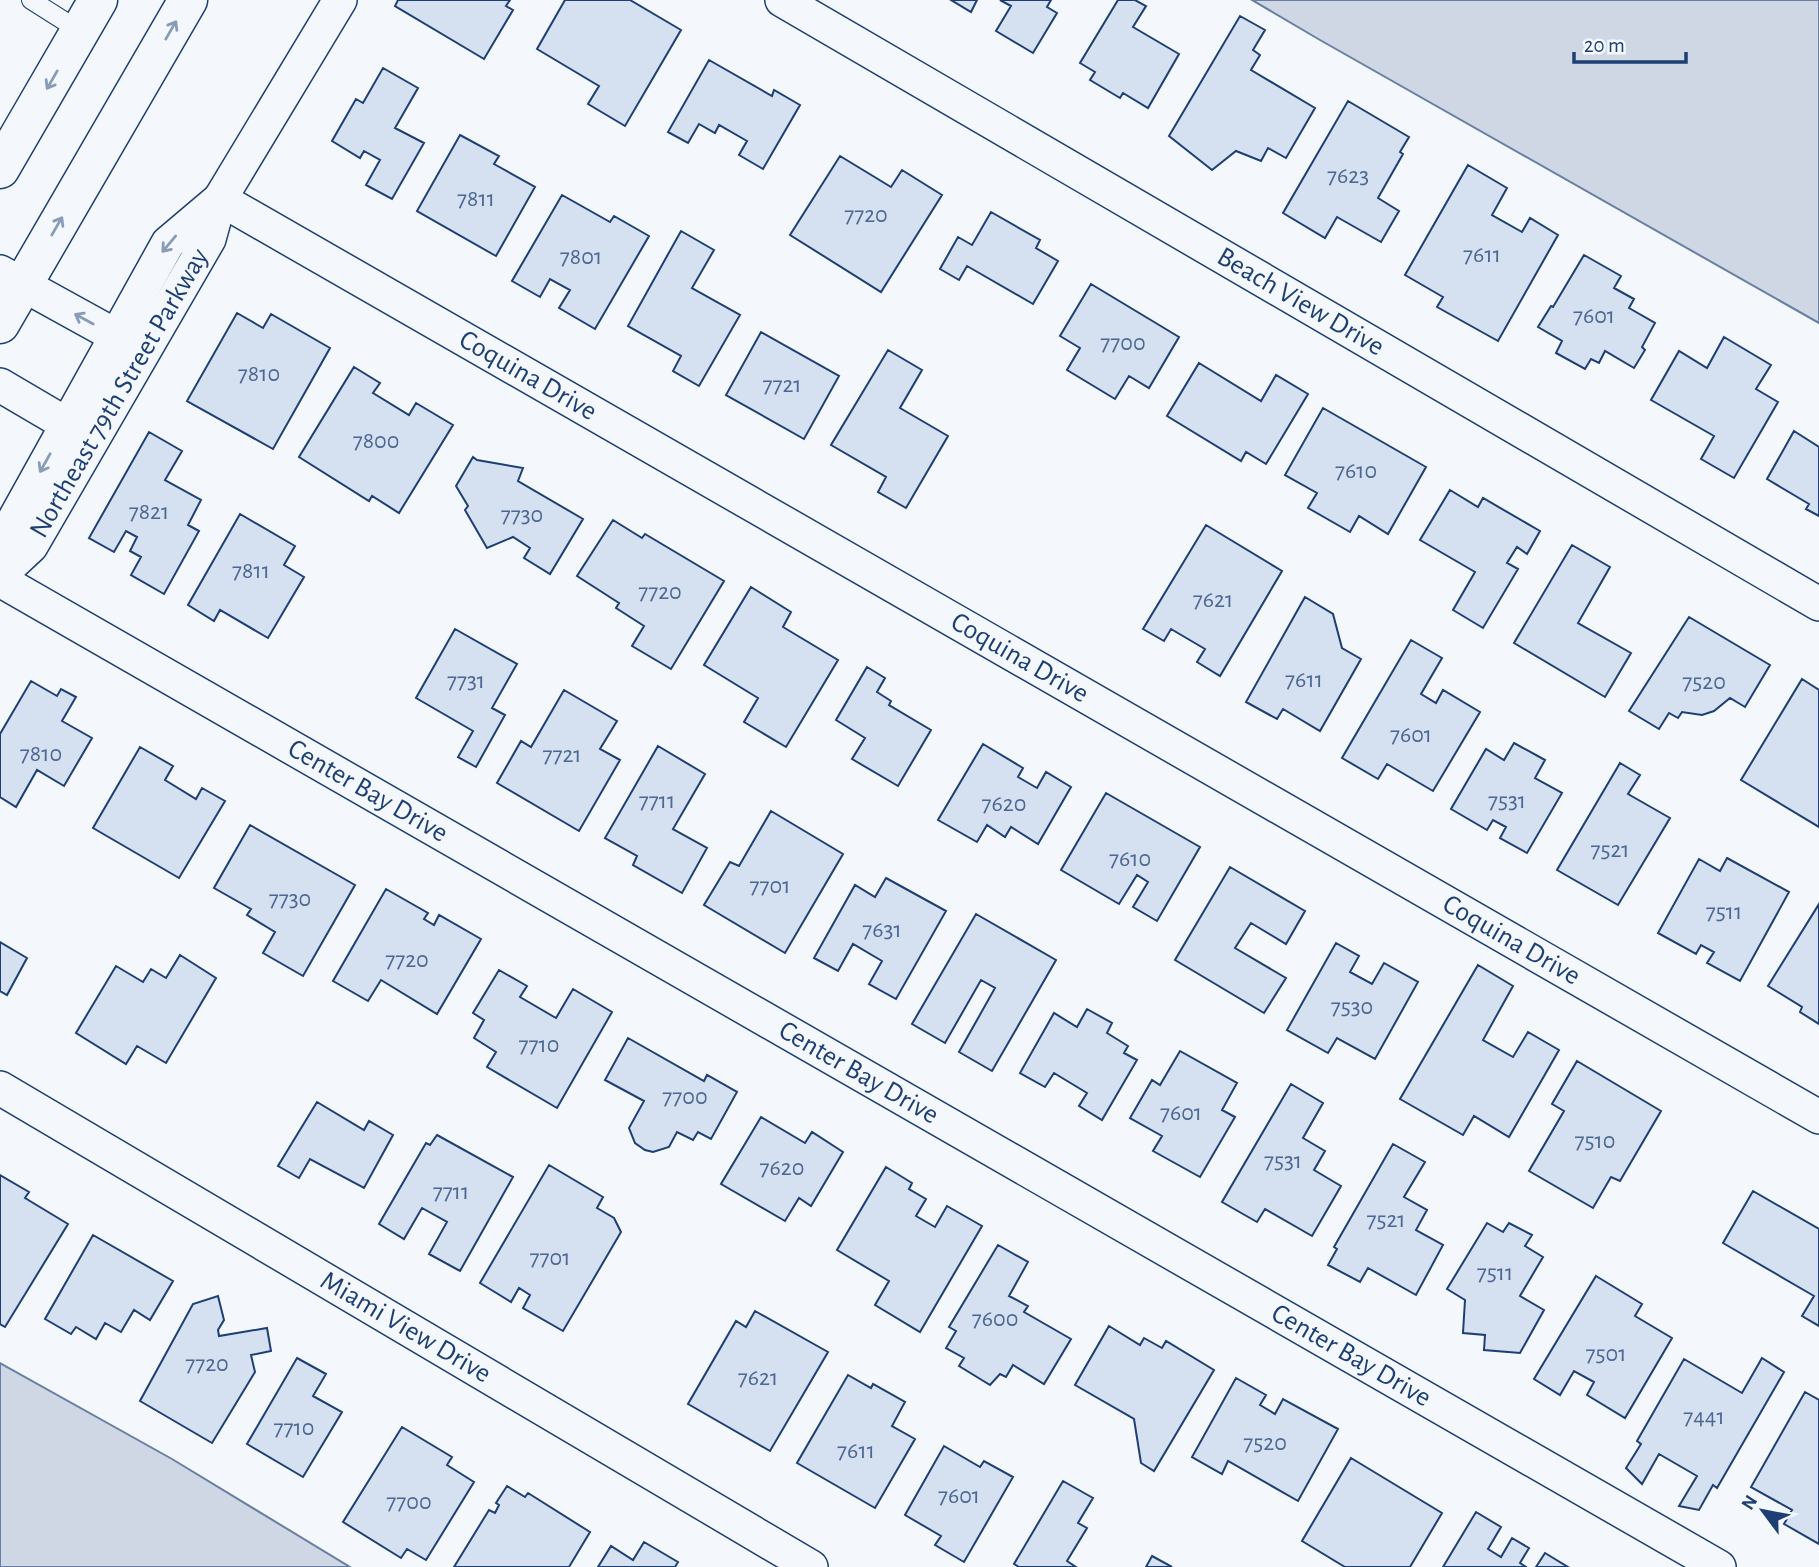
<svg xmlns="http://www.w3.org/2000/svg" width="1819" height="1567" viewBox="0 0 1819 1567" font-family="'Alegreya Sans',sans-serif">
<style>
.water{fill:#cfd7e4;stroke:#687fa3;stroke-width:2}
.building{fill:#d5e0f0;stroke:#1d3f73;stroke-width:2}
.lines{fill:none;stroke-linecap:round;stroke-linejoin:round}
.lane-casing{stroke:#1d3f73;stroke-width:20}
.street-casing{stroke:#1d3f73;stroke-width:36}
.primary-casing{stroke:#1d3f73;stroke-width:41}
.lane{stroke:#f4f7fb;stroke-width:18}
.street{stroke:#f4f7fb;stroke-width:33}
.primary{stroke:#f4f7fb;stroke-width:38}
.oneway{stroke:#889bb7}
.labels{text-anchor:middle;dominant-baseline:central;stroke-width:5;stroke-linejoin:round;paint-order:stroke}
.number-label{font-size:24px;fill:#4b6792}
.street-label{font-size:28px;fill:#1d3f73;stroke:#f4f7fb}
</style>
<rect width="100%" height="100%" fill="#f4f7fb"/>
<path class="water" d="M1252 0H1819V323L1320 40Z
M0 1363 172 1459 350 1567H0Z"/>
<path class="building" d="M398 0H510L506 6 513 10 484 59 395 6Z
M565 0H630L681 30 625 126 588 104 599 86 537 49Z
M951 0H977L971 12Z
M1000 0H1051L1047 7 1057 13 1033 53 996 31 1011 6Z
M1118 0H1135L1146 6 1133 27 1179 54 1148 108 1123 93 1120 98 1090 80 1095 72 1080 63Z
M1240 16 1265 30 1253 50 1260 55 1251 70 1315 108 1286 158 1268 148 1261 161 1236 151 1212 170 1169 136Z
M709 60 772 96 774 90 800 105 763 169 739 155 747 141 719 125 715 133 699 124 688 143 668 132Z
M383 68 418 88 395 128 424 143 392 199 366 185 380 160 364 151 360 158 332 141 356 99 363 103Z
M1348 101 1409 137 1400 152 1403 154 1378 198 1399 211 1381 242 1337 217 1325 238 1283 213Z
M460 135 499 156 494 164 535 187 496 256 417 211Z
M840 156 891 187 902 170 942 195 881 292 790 235Z
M1468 165 1507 188 1492 215 1522 232 1530 218 1558 235 1498 341 1437 307 1443 297 1405 275Z
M562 195 610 222 614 216 649 236 595 329 559 308 570 290 550 279 540 297 512 281Z
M991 212 1040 240 1036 248 1058 261 1033 304 967 266 959 280 940 269 958 237 972 245Z
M681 231 714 250 692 288 740 315 699 386 673 371 681 356 628 326Z
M1584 255 1621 276 1614 288 1634 299 1629 308 1655 323 1642 347 1645 350 1634 368 1605 351 1599 363 1591 359 1585 369 1556 353 1562 341 1538 327 1551 306 1553 307Z
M1091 284 1179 337 1149 388 1129 376 1115 399 1067 370 1080 348 1060 336Z
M237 313 263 328 271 314 330 348 273 449 187 401Z
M761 332 839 376 804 439 726 395Z
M1724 337 1771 365 1756 389 1778 402 1734 478 1701 459 1714 436 1651 400 1679 351 1707 368Z
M888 350 922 370 900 408 948 436 906 508 878 492 886 477 831 445Z
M1199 363 1261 401 1276 375 1308 394 1266 464 1246 452 1241 461 1167 416Z
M354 367 380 383 373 393 409 415 416 403 453 425 399 513 372 496 369 501 299 457Z
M1323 408 1426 467 1388 534 1359 516 1350 532 1308 508 1317 493 1285 475Z
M1794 431 1819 447V516L1806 509 1809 504 1767 479Z
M149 432 182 451 165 480 201 500 188 525 199 531 164 594 131 575 141 557 130 551 137 537 126 531 114 552 89 538Z
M473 457 477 460 523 468 518 481 583 519 550 574 524 558 530 548 513 537 487 548 465 510 468 506 456 486Z
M1450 490 1478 507 1483 498 1540 531 1527 554 1517 547 1507 563 1518 569 1483 628 1453 610 1475 572 1420 540Z
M240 514 295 546 284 565 304 577 268 638 220 610 214 621 188 605Z
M613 520 642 538 645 534 724 581 671 669 632 646 644 626 616 608 619 603 577 576Z
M1206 525 1282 571 1220 676 1197 662 1205 649 1171 629 1164 641 1143 629Z
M1572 545 1610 567 1578 623 1631 653 1605 697 1514 643Z
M751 587 791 612 783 627 838 660 786 747 744 722 758 698 704 665Z
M1305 597 1333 614 1342 648 1361 659 1320 731 1283 709 1277 719 1246 702Z
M1689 617 1770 665 1745 707 1730 698 1714 711 1702 715 1682 712 1678 718 1669 713 1659 729 1629 711Z
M455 629 517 664 492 708 505 715 476 767 458 757 473 731 416 698Z
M1411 640 1442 658 1421 694 1436 703 1443 690 1480 712 1433 791 1387 764 1378 779 1342 758Z
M867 667 885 678 877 692 891 701 889 705 931 730 898 786 852 759 865 738 836 720Z
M1802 679 1819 690V827L1741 780Z
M31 681 57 696 61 689 76 697 62 721 92 738 64 786 37 770 16 807 0 797V734Z
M564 690 617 721 600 749 620 760 579 831 497 783 521 741 531 747Z
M1514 743 1545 760 1535 778 1562 793 1527 853 1500 838 1506 827 1493 820 1487 830 1451 809 1486 749 1504 760Z
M983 744 1023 768 1018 777 1037 788 1046 772 1071 787 1038 844 1011 827 1005 837 987 825 977 842 938 820Z
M658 746 705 774 673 829 707 848 682 893 633 865 637 856 605 838Z
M140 747 173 766 165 780 196 799 202 788 225 801 179 878 93 828Z
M1620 763 1640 775 1628 794 1670 818 1618 905 1557 870Z
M1106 793 1200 847 1157 921 1133 907 1148 882 1137 875 1119 904 1061 870Z
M771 811 843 854 785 953 704 905 730 862 739 866Z
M250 825 355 885 303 976 263 953 275 932 247 915 251 909 214 888Z
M1727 858 1789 892 1740 981 1707 963 1714 952 1701 945 1696 954 1658 933 1699 859 1720 871Z
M1230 867 1305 911 1286 944 1251 923 1235 948 1286 978 1264 1013 1175 960Z
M886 878 946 911 896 999 869 984 882 961 853 944 838 971 814 958 855 885 875 897Z
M386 889 428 913 424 919 434 925 439 915 481 939 437 1014 381 980 368 1001 333 981Z
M1819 904V1024L1800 1012 1802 1007 1768 986Z
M976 914 1056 960 992 1071 959 1052 995 988 981 980 945 1043 912 1024Z
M0 942 27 958 7 995 0 991Z
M1336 943 1359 956 1350 972 1372 984 1384 963 1418 982 1375 1059 1337 1038 1328 1053 1287 1030Z
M180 955 216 978 166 1063 137 1046 126 1064 76 1033 116 966 143 982 151 969 166 978Z
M1478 965 1513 986 1483 1040 1513 1057 1528 1032 1559 1050 1509 1137 1474 1116 1463 1135 1400 1099Z
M499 970 527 986 520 997 556 1018 573 989 612 1012 557 1108 487 1067 496 1052 474 1038 484 1020 473 1013Z
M1087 1009 1112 1023 1107 1033 1128 1046 1124 1053 1137 1060 1102 1120 1079 1106 1087 1093 1054 1073 1045 1087 1020 1073 1054 1013 1077 1027Z
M628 1038 704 1081 707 1075 737 1092 711 1139 698 1132 693 1140 677 1132 669 1147 653 1152 645 1150 635 1143 629 1128 644 1101 605 1080Z
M1180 1051 1237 1083 1222 1110 1235 1117 1200 1177 1153 1151 1162 1136 1130 1118 1152 1080 1160 1085Z
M1577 1061 1661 1111 1620 1181 1611 1177 1593 1208 1529 1171 1564 1111 1552 1104Z
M1291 1084 1323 1103 1303 1138 1325 1151 1314 1170 1341 1186 1312 1236 1265 1209 1257 1222 1222 1202Z
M317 1102 364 1130 369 1121 393 1135 364 1188 310 1159 299 1178 278 1166Z
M761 1117 805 1143 812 1132 843 1152 811 1206 799 1198 785 1221 721 1184Z
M437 1135 513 1177 460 1271 429 1254 447 1222 422 1208 404 1239 379 1224 426 1143 430 1145Z
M1393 1144 1425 1162 1404 1197 1427 1210 1416 1230 1443 1245 1416 1295 1368 1268 1360 1282 1328 1265 1337 1249 1334 1247Z
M549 1165 603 1197 597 1208 614 1218 621 1232 563 1331 523 1308 530 1295 519 1288 511 1302 480 1283Z
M886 1167 912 1183 909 1189 926 1199 916 1216 935 1227 947 1206 982 1226 920 1332 875 1305 889 1281 837 1250Z
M0 1175 29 1192 25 1198 68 1224 5 1327 0 1324Z
M1753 1191 1819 1229V1326L1802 1316 1814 1296 1723 1243Z
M1487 1223 1503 1232 1509 1223 1532 1235 1525 1246 1543 1257 1520 1296 1544 1310 1520 1353 1484 1350 1485 1335 1463 1333 1465 1300 1447 1289Z
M93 1235 173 1281 150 1320 134 1310 121 1332 105 1323 96 1339 76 1327 71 1334 45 1319Z
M998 1245 1028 1262 1009 1296 1028 1306 1024 1312 1071 1339 1044 1384 1013 1365 1006 1377 1000 1374 990 1385 959 1366 964 1358 946 1348 956 1331 949 1327Z
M1596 1276 1642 1304 1635 1316 1672 1338 1625 1418 1587 1395 1594 1382 1574 1371 1560 1395 1534 1379Z
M218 1296 224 1320 218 1330 219 1336 267 1328 271 1351 251 1355 255 1372 212 1443 140 1401 193 1304Z
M755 1311 828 1352 770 1451 688 1404 736 1321 746 1327Z
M1109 1326 1140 1345 1144 1338 1162 1348 1166 1341 1214 1370 1154 1471 1141 1463 1134 1419 1075 1385Z
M297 1358 326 1374 313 1396 342 1412 303 1477 247 1444Z
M1762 1358 1784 1372 1717 1488 1713 1485 1699 1510 1679 1506 1697 1476 1659 1454 1642 1484 1626 1468 1641 1444 1637 1441 1684 1359 1742 1393Z
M848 1375 871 1388 873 1384 905 1402 892 1426 915 1439 875 1508 797 1463Z
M1236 1378 1266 1395 1260 1405 1275 1414 1283 1399 1338 1429 1298 1501 1228 1461 1222 1474 1192 1457Z
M1805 1392 1819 1400V1544L1784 1524 1792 1510 1751 1487Z
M402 1427 452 1457 447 1465 474 1482 426 1560 407 1549 401 1558 343 1522Z
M944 1446 980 1467 984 1461 1013 1477 964 1562 935 1545 941 1536 905 1515Z
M1351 1458 1442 1513 1410 1567H1345L1302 1541Z
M1063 1481 1093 1498 1078 1523 1087 1528 1067 1561 1076 1567H1019L1014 1564Z
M507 1486 525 1497 528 1493 590 1532 569 1567H454L489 1510 495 1513 499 1505 496 1503Z
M1476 1512 1501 1527 1488 1549 1501 1557 1512 1538 1529 1548 1520 1563 1526 1567H1443Z
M644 1542 678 1562 675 1567H598L611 1546 633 1560Z
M1545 1553 1568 1567H1536Z
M1152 1556 1172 1567H1146Z"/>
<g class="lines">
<g class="lane-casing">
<path id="lane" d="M31 0 80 31"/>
</g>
<g class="street-casing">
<g id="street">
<path id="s1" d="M782 0 1819 604"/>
<path id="s2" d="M220 199 1819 1117"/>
<path d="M0 272 136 347"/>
<path d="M0 385 85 435"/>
<path d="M0 564 8 531 168 243 220 199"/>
<path id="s3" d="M0 575 31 546 209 239 220 199 340 0"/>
<path id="s4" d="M0 580 1719 1567"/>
<path id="s5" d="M0 1088 811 1567"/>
</g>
</g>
<g class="primary-casing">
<path id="primary" d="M0 169 98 0
M0 324 188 0"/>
</g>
<use href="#lane" class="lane"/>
<use href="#street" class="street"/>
<use href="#primary" class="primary"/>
</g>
<defs><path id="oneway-shaft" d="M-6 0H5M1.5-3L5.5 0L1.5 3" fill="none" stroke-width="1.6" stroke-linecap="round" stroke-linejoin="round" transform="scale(1.75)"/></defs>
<g class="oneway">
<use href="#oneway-shaft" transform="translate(171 30) rotate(-60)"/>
<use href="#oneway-shaft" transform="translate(52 80) rotate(120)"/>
<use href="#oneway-shaft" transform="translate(57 226) rotate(-60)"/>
<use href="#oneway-shaft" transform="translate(169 244) rotate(130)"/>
<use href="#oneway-shaft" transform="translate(84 319) rotate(-151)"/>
<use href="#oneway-shaft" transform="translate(45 463) rotate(119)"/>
</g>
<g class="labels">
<g class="number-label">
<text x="1348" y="176">7623</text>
<text x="476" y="199">7811</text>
<text x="866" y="215">7720</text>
<text x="1482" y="255">7611</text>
<text x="581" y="257">7801</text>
<text x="1594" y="316">7601</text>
<text x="1123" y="343">7700</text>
<text x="259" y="374">7810</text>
<text x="782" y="385">7721</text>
<text x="376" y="441">7800</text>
<text x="1356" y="471">7610</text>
<text x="149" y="512">7821</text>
<text x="522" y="515">7730</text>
<text x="251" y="571">7811</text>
<text x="660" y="592">7720</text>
<text x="1213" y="600">7621</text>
<text x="1304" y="680">7611</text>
<text x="466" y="681">7731</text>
<text x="1704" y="682">7520</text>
<text x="1411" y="735">7601</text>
<text x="41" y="754">7810</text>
<text x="562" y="755">7721</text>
<text x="657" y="801">7711</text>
<text x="1507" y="801">7531</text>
<text x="1004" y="804">7620</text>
<text x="1610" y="850">7521</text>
<text x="1130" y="859">7610</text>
<text x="770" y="886">7701</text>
<text x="290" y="899">7730</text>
<text x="1724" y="912">7511</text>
<text x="882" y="930">7631</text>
<text x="407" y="960">7720</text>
<text x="1352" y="1007">7530</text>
<text x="539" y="1045">7710</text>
<text x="685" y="1097">7700</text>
<text x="1181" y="1113">7601</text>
<text x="1595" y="1141">7510</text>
<text x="1283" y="1161">7531</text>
<text x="782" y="1168">7620</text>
<text x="451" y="1192">7711</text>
<text x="1386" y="1220">7521</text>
<text x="550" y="1258">7701</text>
<text x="1495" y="1273">7511</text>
<text x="995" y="1319">7600</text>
<text x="1606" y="1354">7501</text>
<text x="207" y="1364">7720</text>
<text x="758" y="1378">7621</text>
<text x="1704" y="1417">7441</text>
<text x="294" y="1428">7710</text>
<text x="1265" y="1443">7520</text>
<text x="856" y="1451">7611</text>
<text x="959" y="1496">7601</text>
<text x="409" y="1502">7700</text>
</g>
<g class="street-label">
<text stroke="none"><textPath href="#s1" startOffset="600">Beach View Drive</textPath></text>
<text stroke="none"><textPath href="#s2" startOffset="355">Coquina Drive</textPath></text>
<text stroke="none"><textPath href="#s3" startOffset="219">Northeast 79th Street Parkway</textPath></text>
<text stroke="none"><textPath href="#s2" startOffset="922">Coquina Drive</textPath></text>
<text stroke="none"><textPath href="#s4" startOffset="424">Center Bay Drive</textPath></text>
<text stroke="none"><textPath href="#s2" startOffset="1489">Coquina Drive</textPath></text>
<text stroke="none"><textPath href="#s4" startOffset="990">Center Bay Drive</textPath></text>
<text stroke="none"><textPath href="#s5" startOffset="471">Miami View Drive</textPath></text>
<text stroke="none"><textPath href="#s4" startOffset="1558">Center Bay Drive</textPath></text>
</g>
</g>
<g transform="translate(1763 1511) rotate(302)" stroke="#f4f7fb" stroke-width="5" paint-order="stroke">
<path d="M0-5L12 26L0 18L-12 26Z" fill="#1d3f73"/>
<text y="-10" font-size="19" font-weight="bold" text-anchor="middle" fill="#1d3f73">N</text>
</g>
<path d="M1574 52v10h112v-10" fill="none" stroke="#1d3f73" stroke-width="3.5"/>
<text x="1584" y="52" font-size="21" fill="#1d3f73" stroke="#f4f7fb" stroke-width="5" paint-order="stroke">20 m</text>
</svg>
